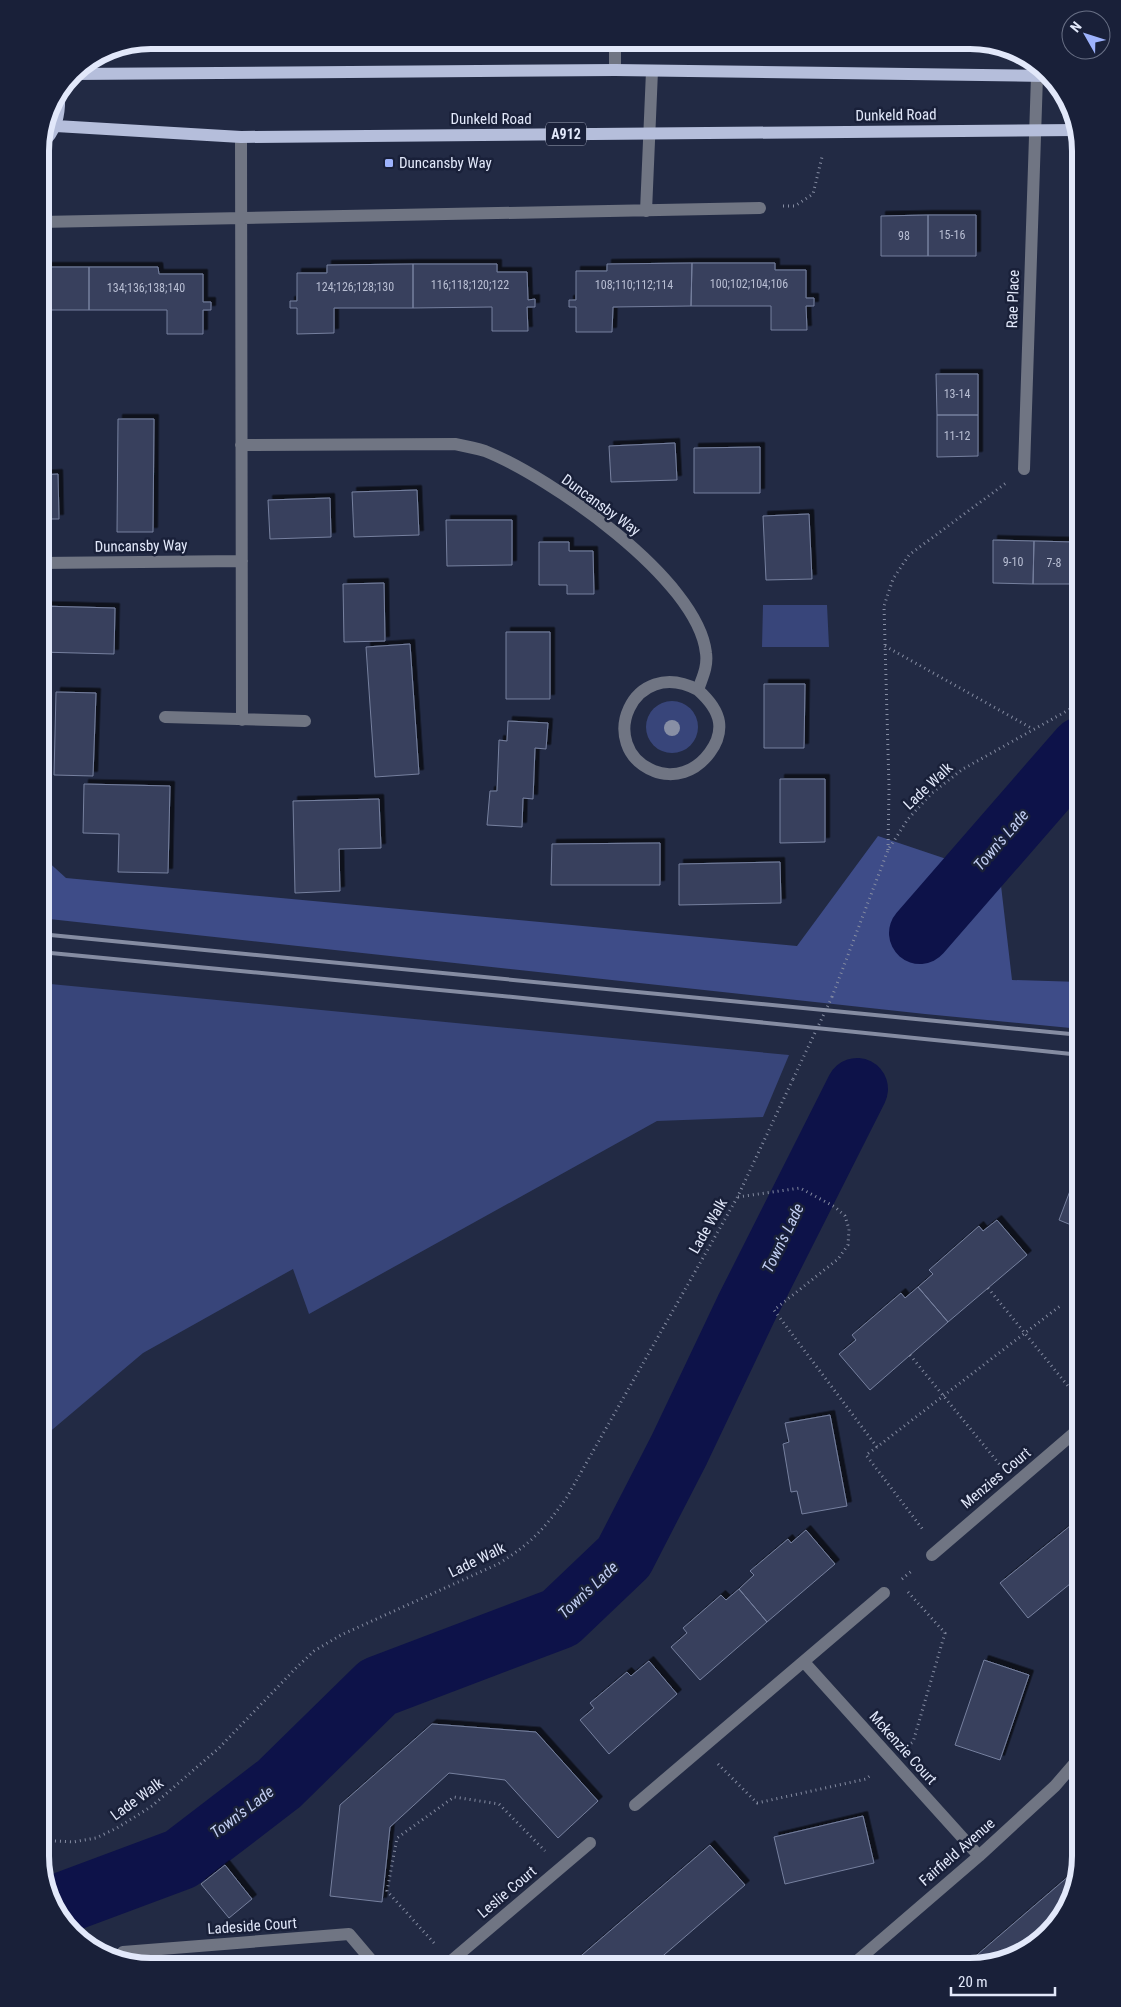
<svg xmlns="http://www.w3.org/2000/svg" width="1121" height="2007" viewBox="0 0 1121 2007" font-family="'Roboto Condensed',sans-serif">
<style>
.green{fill:#38457a}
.forest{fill:#3e4c88}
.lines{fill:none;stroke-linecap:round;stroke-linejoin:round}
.river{stroke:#0d1249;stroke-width:62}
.building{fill:#39415d;stroke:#76809f;filter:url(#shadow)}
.path{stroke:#858ca2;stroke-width:3;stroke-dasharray:1 4;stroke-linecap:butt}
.minor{stroke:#707583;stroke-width:12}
.major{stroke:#b5bedb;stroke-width:12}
.rail{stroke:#858ca2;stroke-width:4}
.path-bridge{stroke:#858ca2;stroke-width:3;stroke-dasharray:1 4;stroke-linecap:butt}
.tree{fill:#888fa5}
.poi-dot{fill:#9eb3fd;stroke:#192039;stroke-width:2}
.labels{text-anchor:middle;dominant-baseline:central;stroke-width:5;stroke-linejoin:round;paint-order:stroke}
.number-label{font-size:12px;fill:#b8bed3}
.shield{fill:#192039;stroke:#a6acc0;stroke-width:1}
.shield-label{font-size:14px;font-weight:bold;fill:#e2e8fa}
.street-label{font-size:15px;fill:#e2e8fa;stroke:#192039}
.poi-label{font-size:15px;fill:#e2e8fa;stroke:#192039;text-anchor:start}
.water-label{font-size:16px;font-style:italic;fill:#c2cef2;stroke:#192039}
.rim{fill:none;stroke:#e2e8fa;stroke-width:6}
</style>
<defs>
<filter id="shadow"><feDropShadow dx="4.5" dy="-4.5" stdDeviation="0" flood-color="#0009"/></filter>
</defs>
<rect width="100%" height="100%" fill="#222a44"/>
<path class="green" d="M763 605H827L829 647H762Z
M646 727a26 26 0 1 1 52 0a26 26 0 1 1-52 0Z
M40 983 789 1055 763 1117 657 1121 309 1314 293 1269 143 1353 40 1440Z"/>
<path class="forest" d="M878 836 1000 877 1012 980 1081 982V1029L925 1014 40 918V858H44L66 878 797 946Z"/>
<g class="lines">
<path class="river" d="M920 933 1081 748
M55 1906 181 1859 279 1784 378 1687 560 1618 624 1557 679 1450 746 1309 857 1089"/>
</g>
<path class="building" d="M928 215H976V256H928Z
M928 215V256H881V216Z
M692 263 691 306 613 307 612 332H576V307H569V300H576V271H607V264Z
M692 263H775V270H806V298H814V306H806L807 330H771V306H691Z
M413 264H497V272H527L528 300 535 299V307H527L528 331H492V307L413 308Z
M413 264V308H334V333L297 334V308H290V301H297V273H327V265Z
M40 267H89V310H40Z
M89 267H158L159 274H203V302H211V310H203V334H167V310H89Z
M936 374H978V415H937Z
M937 415H978V456L937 457Z
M118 419H154L153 532H117Z
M675 443 677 480 611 482 609 446Z
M760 447V493H694V448Z
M58 474 59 519H40V475Z
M417 490 419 535 354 537 352 492Z
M330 498 331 537 270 539 268 500Z
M809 514 812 579 766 580 763 516Z
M446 520H512V565L447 566Z
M993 540 1034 541 1033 584 993 583Z
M1034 541 1074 542 1073 584H1033Z
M539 542H569V551H593L594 594H567V585H539Z
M384 583 385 641 344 642 343 584Z
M40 606 115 608 114 654 40 652Z
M506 632H550V699H506Z
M410 644 419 774 375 777 366 647Z
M764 684H805L804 748H764Z
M56 692 96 693 93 776 54 775Z
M508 721 548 723 546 749 535 748 533 799 523 798 522 827 487 825 490 791H497L499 740 507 741Z
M780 779H825V842L780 843Z
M84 784 170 786 168 873 118 872 119 834 83 833Z
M379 799 381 848 339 849 340 891 295 893 293 801Z
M660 843V885H551L552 844Z
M780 862 781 903 679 905V864Z
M1076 1175 1081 1177V1229L1059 1220Z
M997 1220 1027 1255 948 1322 918 1287 933 1274 929 1270 979 1226 983 1231Z
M918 1287 948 1322 870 1390 839 1354 856 1340 852 1335 901 1293 905 1298Z
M830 1415 847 1506 802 1514 797 1491 791 1492 783 1444 789 1442 785 1423Z
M1081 1517V1575L1028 1618 1000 1583Z
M806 1530 835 1564 767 1622 739 1589 754 1575 750 1571 788 1539 791 1543Z
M739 1589 767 1622 700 1680 671 1647 687 1633 683 1628 721 1595 726 1600Z
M984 1660 1029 1675 1000 1760 955 1745Z
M649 1661 677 1694 609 1754 580 1720 594 1708 590 1703 627 1672 631 1676Z
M432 1724 536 1732 598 1801 558 1838 505 1780 449 1773 390 1827 382 1902 330 1896 340 1805Z
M863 1816 874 1863 785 1884 774 1837Z
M710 1845 745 1885 650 1967H568Z
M225 1865 252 1899 229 1918 201 1884Z
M1077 1869 1062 1918 1013 1958 963 1967Z"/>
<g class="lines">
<path class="path" d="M783 206H795L813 194 822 157
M885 646 1033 729
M888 850 889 787 884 606 893 579 909 555 1006 483
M832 997 888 850 908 819 932 793 963 769 1081 703
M738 1197 800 1188 835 1207 845 1216 849 1229 848 1245 838 1259 774 1310 877 1447 1060 1306
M988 1288 1081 1402
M910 1355 1000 1465
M877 1447 866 1455 924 1531
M902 1579 913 1570
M908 1592 945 1633 913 1742 910 1744
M718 1764 757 1803 866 1779 872 1774
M40 1840 73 1842 96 1838 117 1828 152 1806 219 1748 296 1668 314 1651 341 1635 498 1564C532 1543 544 1529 567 1497L737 1198 793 1079
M434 1943 387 1891 397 1838 454 1797 499 1804 545 1851"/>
<path class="minor" d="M615 40V70
M241 137 242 720
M646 211 652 71
M40 222 760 208
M241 445 455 444C465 446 475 448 485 451 550 477 698 579 706 653 708 667 702 678 698 690 707 698 717 709 719 722 722 743 703 766 684 772 675 775 663 775 654 771 595 747 632 655 698 690
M1024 469 1037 76
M40 563 242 561
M165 717 305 721
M932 1555 1081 1427
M804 1662 979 1856
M635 1805 884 1593
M124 1960 123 1952 349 1934 377 1967
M444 1967 590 1843
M850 1967 979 1856 1055 1786 1081 1756"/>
<path class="major" d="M71 74 615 70 1046 76
M56 126 241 137 1077 130
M40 145C57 132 60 113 59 93"/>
<path class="rail" d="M40 934 1081 1035
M40 952 513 997 1081 1055"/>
<path class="path-bridge" d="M793 1079 832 997"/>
</g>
<circle class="tree" cx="672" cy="728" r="8"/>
<rect class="poi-dot" x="384" y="158" width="10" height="10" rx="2.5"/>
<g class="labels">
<g class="number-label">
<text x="952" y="235">15-16</text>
<text x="904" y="236">98</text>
<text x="749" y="284">100;102;104;106</text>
<text x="470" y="285">116;118;120;122</text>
<text x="634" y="285">108;110;112;114</text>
<text x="355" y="287">124;126;128;130</text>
<text x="146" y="288">134;136;138;140</text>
<text x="957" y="394">13-14</text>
<text x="957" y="436">11-12</text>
<text x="1013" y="562">9-10</text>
<text x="1054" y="563">7-8</text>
</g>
<rect class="shield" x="546" y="122.5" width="40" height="23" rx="4"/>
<g class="shield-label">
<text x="566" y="134">A912</text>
</g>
<g class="street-label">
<text transform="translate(896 115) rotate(-1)">Dunkeld Road</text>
<text x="491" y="119">Dunkeld Road</text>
<text transform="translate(1013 299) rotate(-88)">Rae Place</text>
<text transform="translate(601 505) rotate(36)">Duncansby Way</text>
<text transform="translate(141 546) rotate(-1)">Duncansby Way</text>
<text transform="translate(928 786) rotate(-43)">Lade Walk</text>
<text transform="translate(708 1226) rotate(-60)">Lade Walk</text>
<text transform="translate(996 1478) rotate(-40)">Menzies Court</text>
<text transform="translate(477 1560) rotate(-26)">Lade Walk</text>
<text transform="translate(903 1748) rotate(48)">Mckenzie Court</text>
<text transform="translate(137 1799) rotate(-36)">Lade Walk</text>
<text transform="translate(957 1852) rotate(-41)">Fairfield Avenue</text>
<text transform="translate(507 1892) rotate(-40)">Leslie Court</text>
<text transform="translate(252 1926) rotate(-4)">Ladeside Court</text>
</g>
<g class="poi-label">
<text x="399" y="163">Duncansby Way</text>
</g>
<g class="water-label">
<text transform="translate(1001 840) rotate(-49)">Town's Lade</text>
<text transform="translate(783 1238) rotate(-64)">Town's Lade</text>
<text transform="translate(588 1590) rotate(-43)">Town's Lade</text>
<text transform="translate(242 1812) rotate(-37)">Town's Lade</text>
</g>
</g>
<path d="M0 0H1121V2007H0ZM151 49H970A102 102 0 0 1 1072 151V1856A102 102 0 0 1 970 1958H151A102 102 0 0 1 49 1856V151A102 102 0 0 1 151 49Z" fill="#192039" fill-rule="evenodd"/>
<path class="rim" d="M151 49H970A102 102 0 0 1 1072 151V1856A102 102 0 0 1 970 1958H151A102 102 0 0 1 49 1856V151A102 102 0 0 1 151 49Z"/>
<g transform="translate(1086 35) rotate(309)"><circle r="24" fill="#192039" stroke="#697086"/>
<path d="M0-4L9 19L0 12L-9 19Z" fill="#9eb3fd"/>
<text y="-8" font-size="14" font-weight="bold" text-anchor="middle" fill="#e2e8fa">N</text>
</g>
<path d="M951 1987v8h104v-8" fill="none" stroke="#e2e8fa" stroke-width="2.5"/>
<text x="958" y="1987" font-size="15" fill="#e2e8fa" stroke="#192039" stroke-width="4" paint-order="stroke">20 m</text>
</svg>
